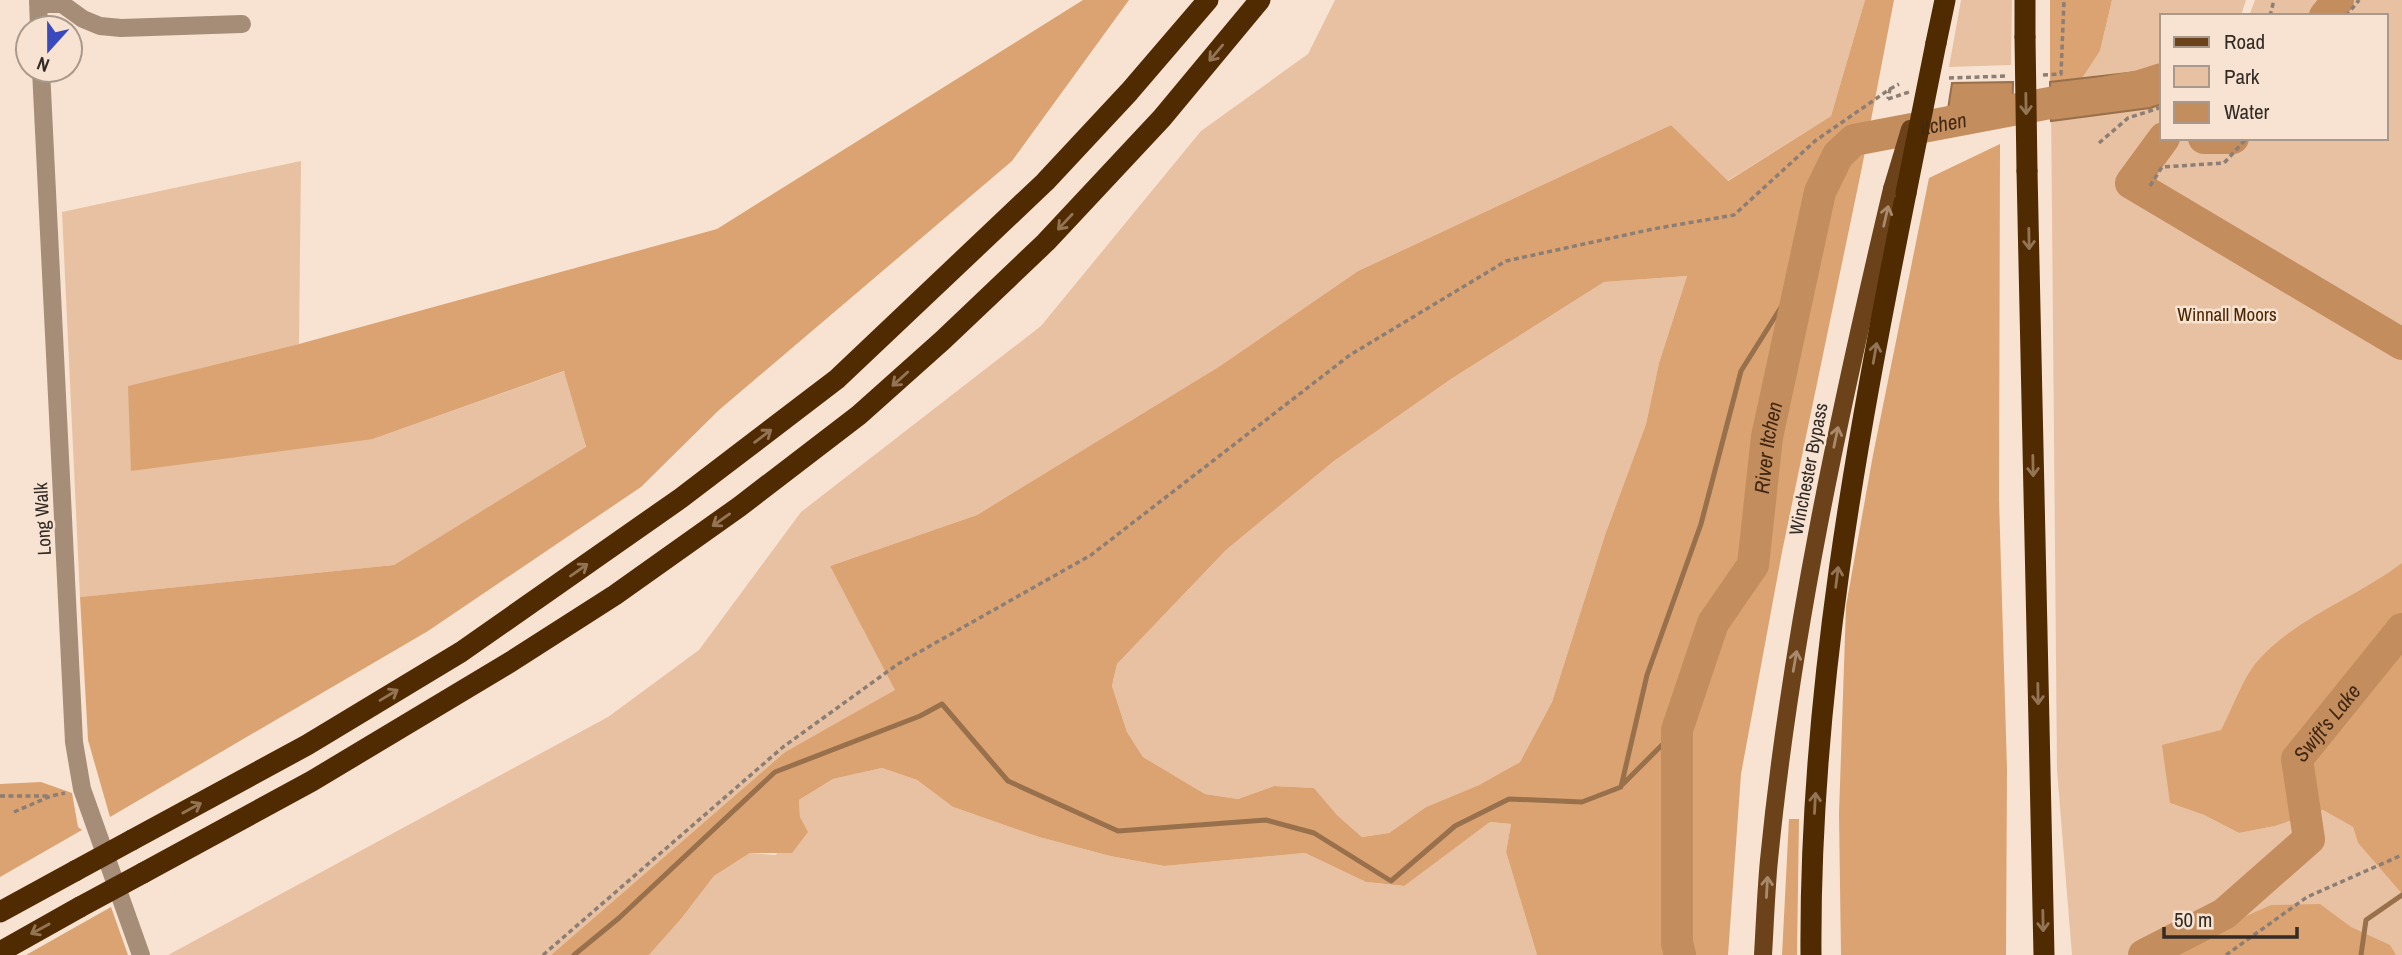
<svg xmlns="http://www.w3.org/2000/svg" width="2402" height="955" viewBox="0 0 2402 955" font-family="'Archivo Narrow',sans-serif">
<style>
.green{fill:#e7c1a1}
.forest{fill:#dba372;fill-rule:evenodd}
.water{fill:#c48d5d;stroke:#98704c;stroke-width:2}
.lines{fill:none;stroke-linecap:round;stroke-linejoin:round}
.stream{stroke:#98704c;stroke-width:5}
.river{stroke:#c48d5d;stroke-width:32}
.path{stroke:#8c7e74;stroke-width:3.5;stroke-dasharray:5 3.5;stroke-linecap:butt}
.minor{stroke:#a58d78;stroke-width:18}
.major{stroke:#6b421a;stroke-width:18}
.highway{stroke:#502b02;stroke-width:21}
.major-bridge{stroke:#6b421a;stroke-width:18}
.highway-bridge{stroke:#502b02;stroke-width:21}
.oneway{stroke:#937555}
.oneway2{stroke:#aa8a6d}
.labels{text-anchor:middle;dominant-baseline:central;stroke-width:5;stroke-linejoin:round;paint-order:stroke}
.park-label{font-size:19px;fill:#4b2700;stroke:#f8e3d2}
.street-label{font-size:19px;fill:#332b25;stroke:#f8e3d2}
.water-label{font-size:21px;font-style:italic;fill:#402813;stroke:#f8e3d2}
</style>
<rect width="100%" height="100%" fill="#f8e3d2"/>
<path class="green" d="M1335 0H1865L1831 116 1727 181 1671 125 1358 271 1220 366 977 515 830 566 896 690 785 752 551 955H168L608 717 699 650 801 512 1041 326 1201 131 1308 54Z
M1961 0H2012L2011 65 1949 67Z
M2112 0H2246L2241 16H2162V69L2081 80 2100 51Z
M2255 0H2402V730L2170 803 2204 815 2239 833 2275 826 2323 810 2353 827 2358 843 2402 894V955H2072L2057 770 2051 103 2140 86 2162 79V138H2386V16H2249Z
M301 161 299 344 129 386 373 439 565 371 586 448 394 565 80 597 62 212Z
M1687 276 1659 363 1646 424 1605 535 1552 702 1520 762 1479 785 1426 807 1389 833 1362 837 1337 815 1314 788 1274 786 1238 799 1205 794 1143 757 1127 732 1112 686 1117 664 1226 550 1334 461 1451 379 1604 282Z
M882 768 917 780 953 807 1039 837 1110 856 1164 866 1305 853 1366 882 1403 886 1490 822 1511 824 1506 852 1537 955H649L681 919 714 876 750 853 775 855 807 832 800 817 799 800 833 779Z"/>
<path class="forest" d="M1083 0H1129L1012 161 719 410 641 487 428 631 110 817 88 740 80 597 394 565 586 447 564 371 373 439 131 471 128 386 299 344 717 229Z
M1865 0H1894L1862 167 1782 552 1741 774 1728 955H1537L1506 852 1511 824 1490 822 1404 886 1366 882 1305 853 1164 866 1110 856 1039 837 953 807 917 780 882 768 833 779 799 800 800 817 808 832 792 853H750L714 876 681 919 649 955H551L785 752 895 690 830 566 977 515 1220 366 1358 271 1671 125 1728 181 1831 116ZM1687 276 1659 363 1646 424 1605 535 1552 702 1520 762 1479 785 1426 807 1389 833 1362 837 1337 815 1314 788 1274 786 1238 799 1205 794 1143 757 1127 732 1112 686 1117 664 1226 550 1334 461 1451 379 1604 282Z
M2050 0H2112L2100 51 2081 80 2050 82Z
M2000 144 1999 499 2007 769 2006 955H1841L1839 814 1846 606 1873 455 1929 178Z
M2402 563V894L2358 843 2353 827 2323 810 2275 826 2239 833 2204 815 2170 803 2162 745 2221 730C2231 712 2243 678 2256 663 2295 617 2355 599 2402 563Z
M41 782 72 793 78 827 82 830 0 877V784Z
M1789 819H1799L1797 955H1782Z
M2320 904 2351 927 2390 945 2396 955H2172L2228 924 2271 905Z
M111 907 128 955H26Z"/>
<path class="water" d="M2162 69V104L2150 108 2051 121 2050 82Z
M2013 82 2012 123 1945 129 1952 83Z"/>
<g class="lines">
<path class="stream" d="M1623 784 1677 730
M574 955 619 918 775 772 920 716 942 704 1008 781 1118 831 1266 820 1314 833 1391 881 1455 826 1509 799 1582 802 1621 787 1647 675 1701 524 1741 371 1800 277
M2361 955 2366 920 2402 895"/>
<g class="river">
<path d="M2325 16 2338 0"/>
<path d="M2164 138 2131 183 2402 344"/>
<path d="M2204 138H2233"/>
<path id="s1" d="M1680 955 1677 943V730L1713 623 1753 565 1767 437 1820 192 1838 155 1854 140 2140 86 2162 79"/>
<path id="s2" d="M2144 955 2224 914 2309 839 2297 759 2402 629"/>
</g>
<path class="path" d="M2270 16 2274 0
M2346 16 2359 0
M2043 75 2061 74 2064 0
M1949 78 2008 76
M1890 89 1899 84
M1888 99 1909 92
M2099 143 2128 118 2162 107
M2150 186 2162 167 2224 163 2247 138
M0 796H49
M14 812 51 796 65 793
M543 955 783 747 898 664 1091 555 1350 355 1506 261 1653 229 1734 215 1815 141 1890 89 1888 99
M2226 955 2307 897 2402 855"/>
<path class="minor" d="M38 0 39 28
M38 4H62L83 19 100 26 121 28 242 24
M41 70 74 742 82 789 141 955"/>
<path class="major" d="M1763 955C1765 923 1766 891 1769 860 1791 635 1840 409 1892 189"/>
<path class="highway" d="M2025 37V0
M1936 43 1945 0
M2027 171 2044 955
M132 840 307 745 461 652 681 498 837 379 1045 182 1129 92 1208 0
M143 873 312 781 512 661 615 595 739 507 859 415 943 340 1046 242 1162 118 1260 0
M0 912 75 871
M0 952 80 907
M1811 955C1809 697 1856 444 1906 193"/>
<path class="major-bridge" d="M1892 189 1910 129"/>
<path class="highway-bridge" d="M2025 37 2027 171
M1906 193 1936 43
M75 871 132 840
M80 907 143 873"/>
</g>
<defs><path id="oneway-shaft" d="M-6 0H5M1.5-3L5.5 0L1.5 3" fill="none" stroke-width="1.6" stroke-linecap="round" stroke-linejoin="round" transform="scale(1.75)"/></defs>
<g class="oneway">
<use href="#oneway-shaft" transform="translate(1216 53) rotate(130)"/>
<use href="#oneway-shaft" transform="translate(2026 104) rotate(89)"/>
<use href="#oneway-shaft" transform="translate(1065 222) rotate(133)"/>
<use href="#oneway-shaft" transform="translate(2029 239) rotate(89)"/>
<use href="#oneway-shaft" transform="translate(1875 353) rotate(-80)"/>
<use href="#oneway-shaft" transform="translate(900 379) rotate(138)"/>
<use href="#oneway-shaft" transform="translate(763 436) rotate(-37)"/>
<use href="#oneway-shaft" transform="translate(2033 466) rotate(89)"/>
<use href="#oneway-shaft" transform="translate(721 520) rotate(145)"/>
<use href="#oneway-shaft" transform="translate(579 570) rotate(-35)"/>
<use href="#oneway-shaft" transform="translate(1837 577) rotate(-83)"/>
<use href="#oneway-shaft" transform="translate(2038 694) rotate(89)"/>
<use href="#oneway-shaft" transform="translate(389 695) rotate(-31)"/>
<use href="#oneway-shaft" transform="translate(1815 803) rotate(-87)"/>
<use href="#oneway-shaft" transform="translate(192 808) rotate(-29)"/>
<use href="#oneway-shaft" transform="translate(2043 921) rotate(89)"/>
<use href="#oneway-shaft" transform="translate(40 929) rotate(151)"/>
</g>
<g class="oneway2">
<use href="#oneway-shaft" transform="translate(1886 216) rotate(-77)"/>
<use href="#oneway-shaft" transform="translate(1836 437) rotate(-78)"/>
<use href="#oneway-shaft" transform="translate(1795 661) rotate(-80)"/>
<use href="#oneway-shaft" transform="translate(1767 887) rotate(-87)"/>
</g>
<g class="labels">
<g class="park-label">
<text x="2227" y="314">Winnall Moors</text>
</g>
<g class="street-label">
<text transform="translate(1808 469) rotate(-79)">Winchester Bypass</text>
<text transform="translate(42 519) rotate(-93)">Long Walk</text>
</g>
<g class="water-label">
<text stroke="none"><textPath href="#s1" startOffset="942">Itchen</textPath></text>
<text stroke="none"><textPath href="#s1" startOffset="527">River Itchen</textPath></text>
<text stroke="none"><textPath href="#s2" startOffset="331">Swift's Lake</textPath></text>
</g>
</g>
<rect x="2160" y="14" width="228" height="126" fill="#f8e3d2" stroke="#a9998d" stroke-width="2"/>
<rect x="2174" y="37" width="35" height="10" fill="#6b421a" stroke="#a9998d" stroke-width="2"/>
<text x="2224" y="49" font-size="21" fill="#332b25">Road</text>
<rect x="2174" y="66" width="35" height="21" fill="#e7c1a1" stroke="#a9998d" stroke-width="2"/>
<text x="2224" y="84" font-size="21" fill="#332b25">Park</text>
<rect x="2174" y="102" width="35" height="21" fill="#c48d5d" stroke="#a9998d" stroke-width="2"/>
<text x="2224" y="119" font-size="21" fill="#332b25">Water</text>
<g transform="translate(49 49) rotate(201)"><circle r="33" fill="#f8e3d2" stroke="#a9998d" stroke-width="2"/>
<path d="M0-5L12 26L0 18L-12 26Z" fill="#3a49bc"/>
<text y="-10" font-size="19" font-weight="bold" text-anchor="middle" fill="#332b25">N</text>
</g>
<path d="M2164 927v10h133v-10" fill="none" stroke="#332b25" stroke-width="3.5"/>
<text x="2174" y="927" font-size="21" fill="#332b25" stroke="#f8e3d2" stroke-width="5" paint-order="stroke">50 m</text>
</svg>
